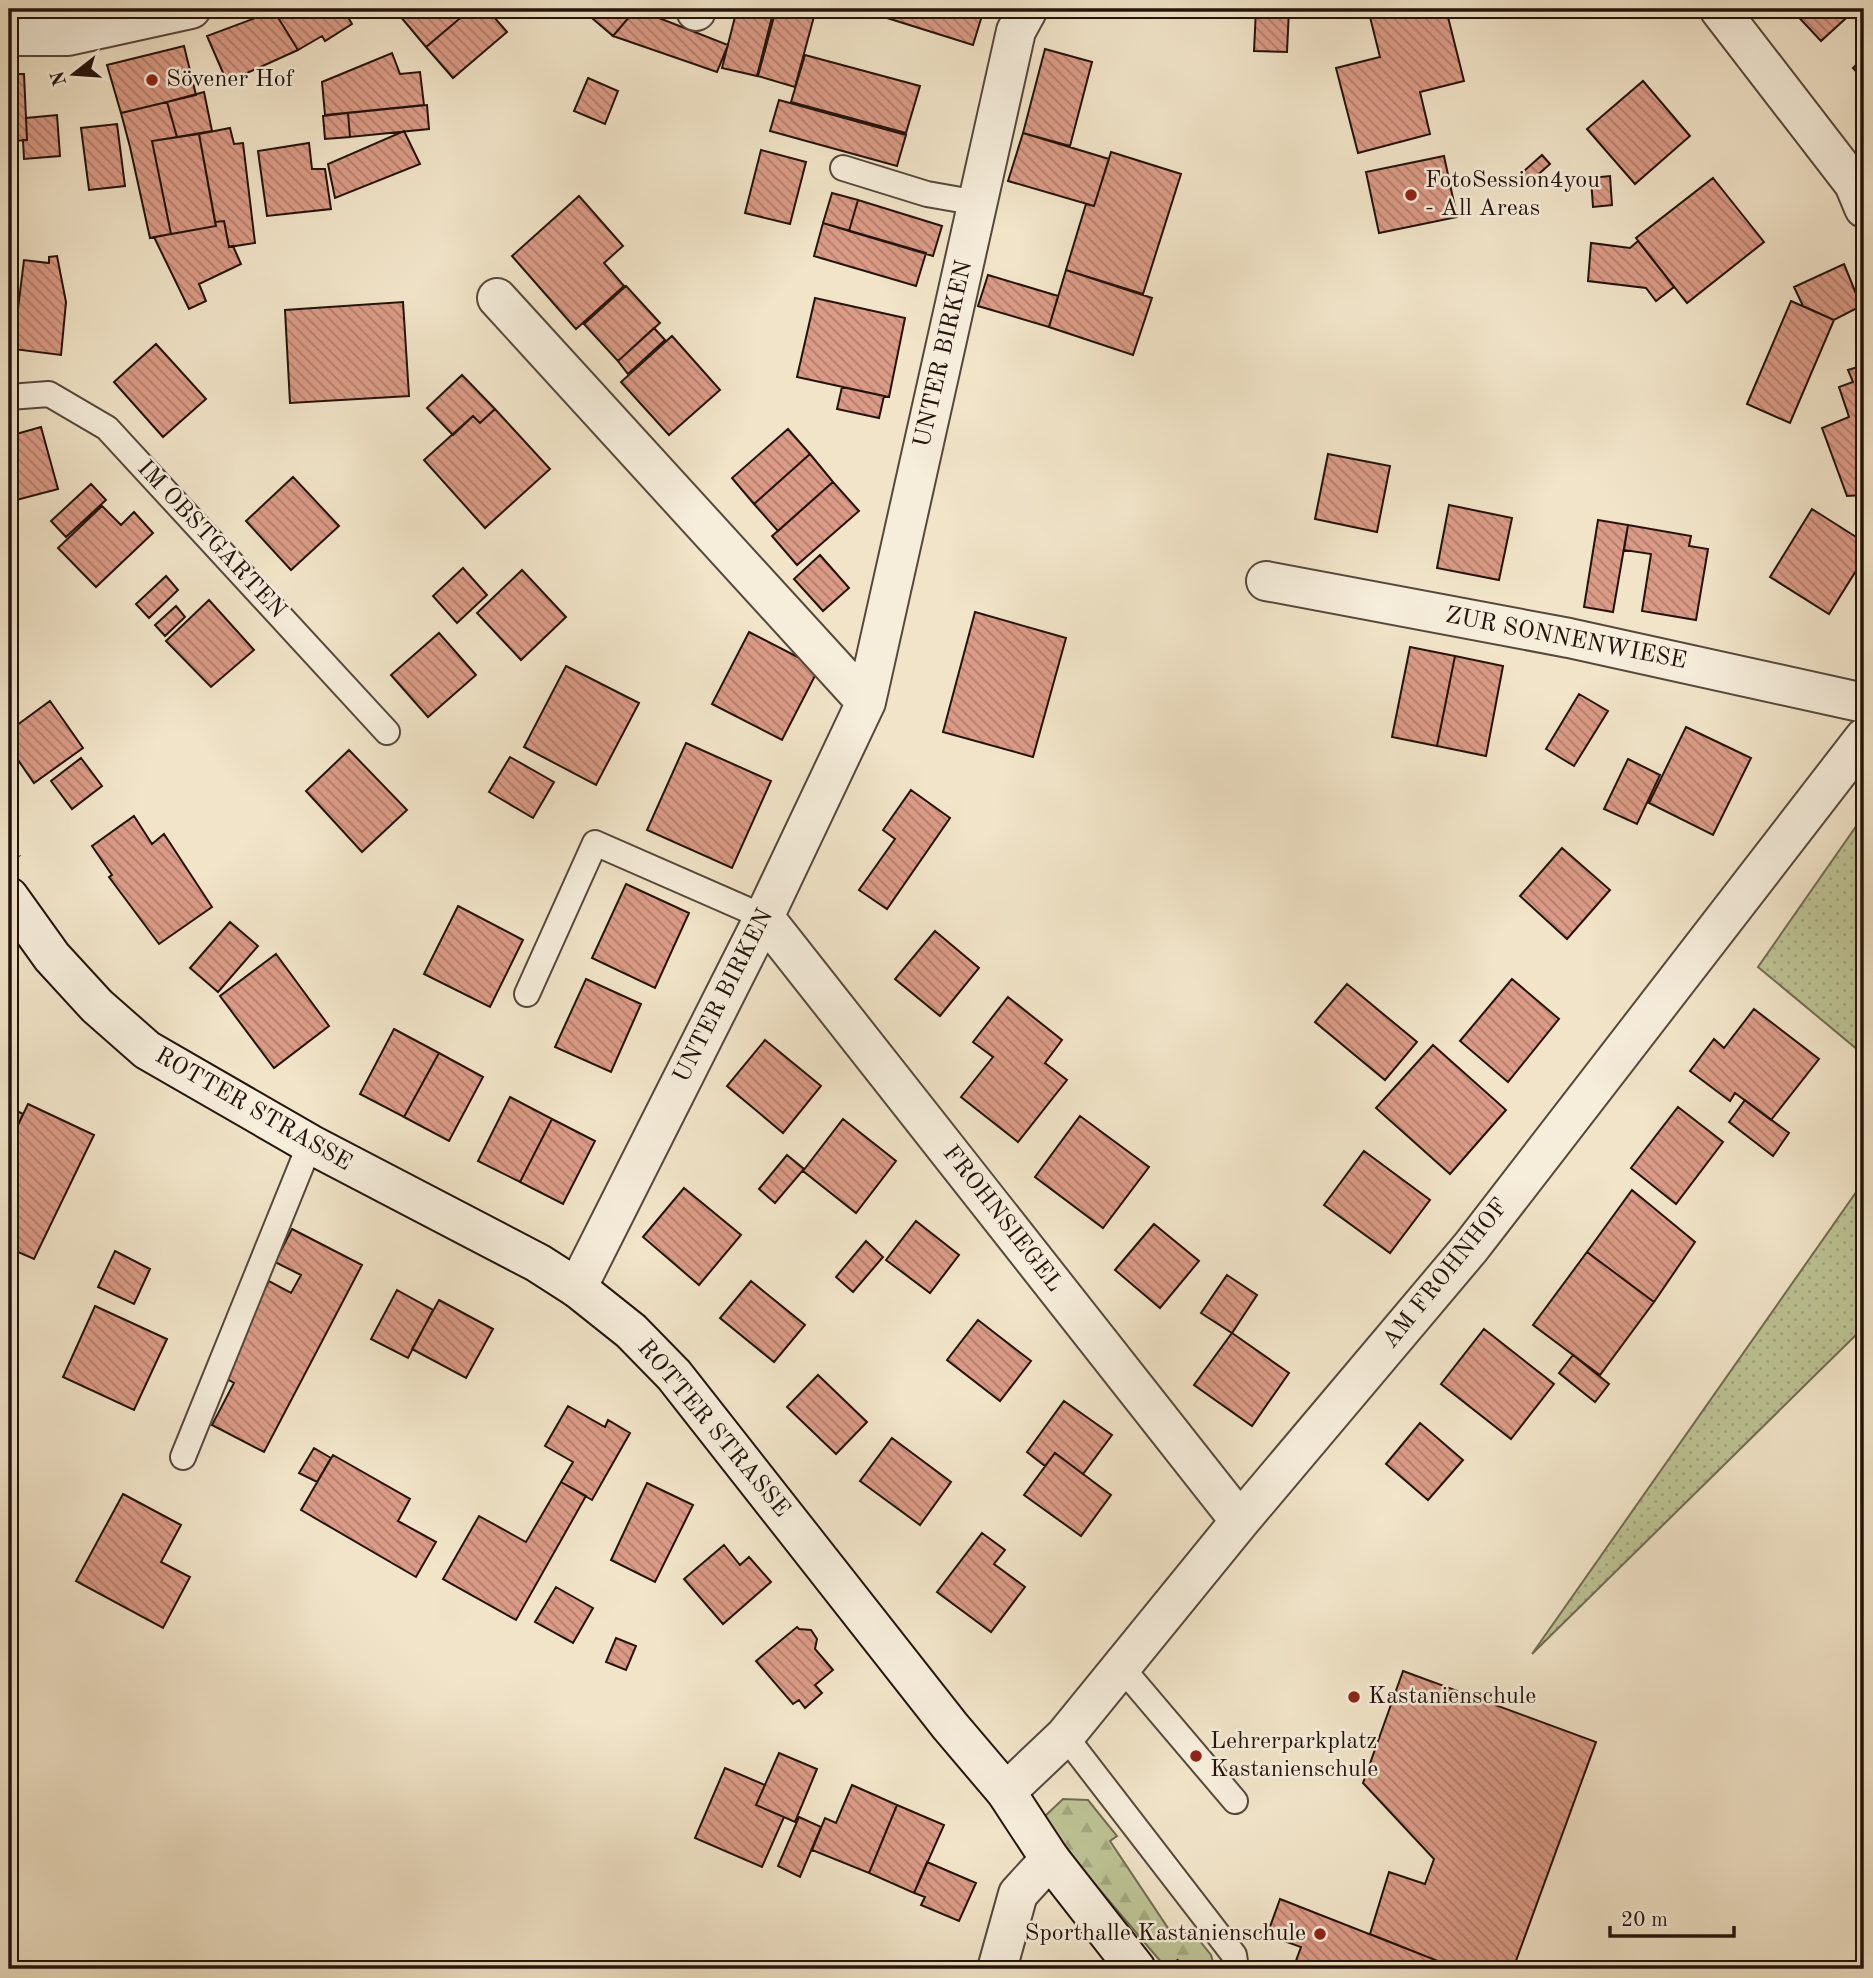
<svg xmlns="http://www.w3.org/2000/svg" width="1873" height="1978" viewBox="0 0 1873 1978" font-family="'Old Standard TT',serif">
<style>
.grass{fill:url(#grass-dots);stroke:#706b50;stroke-width:2}
.forest{fill:url(#forest-firs);stroke:#706b50;stroke-width:2}
.building{fill:url(#building-back-hatch);stroke:#23130c;stroke-width:2}
.lines{fill:none;stroke-linecap:round;stroke-linejoin:round}
.lane-casing{stroke:#56473b;stroke-width:28}
.street-casing{stroke:#56473b;stroke-width:42}
.secondary-casing{stroke:#23130c;stroke-width:42}
.path{stroke:#23130c;stroke-width:4.5;stroke-dasharray:2 3.5;stroke-linecap:butt}
.lane{stroke:#f6eddb;stroke-width:24}
.street{stroke:#f6eddb;stroke-width:38}
.secondary{stroke:#f6eddb;stroke-width:38}
.poi-dot{fill:#8f2418;stroke:#f6eddb;stroke-width:2.5}
.labels{text-anchor:middle;dominant-baseline:central;stroke-width:5;stroke-linejoin:round;paint-order:stroke}
.poi-label{font-size:24px;fill:#23130c;stroke:#f6eddb;text-anchor:start}
.street-label{font-size:24px;fill:#23130c;stroke:#f6eddb}
</style>
<defs>
<pattern id="grass-dots" width="8" height="8" patternUnits="userSpaceOnUse" patternTransform="scale(1.75)"><rect width="8" height="8" fill="#bdc394"/><path d="M2 2h.1M6 6h.1" fill="none" stroke="#a2a77e" stroke-width="1.8" stroke-linecap="round"/></pattern>
<pattern id="forest-firs" width="22" height="20" patternUnits="userSpaceOnUse" patternTransform="scale(1.75)"><rect width="22" height="20" fill="#bdc394"/><path d="M5 1l3.5 6h-7zM16 11l3.5 6h-7z" fill="#a2a77e"/></pattern>
<pattern id="building-back-hatch" width="6" height="6" patternUnits="userSpaceOnUse" patternTransform="scale(1.75)"><rect width="6" height="6" fill="#db9b86"/><path d="M-1 5l2 2M0 0l6 6M5-1l2 2" fill="none" stroke="#b17d6c"/></pattern>
</defs>
<rect width="100%" height="100%" fill="#f1e4c8"/>
<filter id="stains"><feTurbulence type="fractalNoise" baseFrequency=".00286" numOctaves="4"/><feColorMatrix values="0 0 0 0 .2 0 0 0 0 .09 0 0 0 0 .02 0 0 0 .5 -.17"/></filter>
<radialGradient id="worn" r=".72"><stop offset=".6" stop-color="#630" stop-opacity="0"/><stop offset="1" stop-color="#630" stop-opacity=".3"/></radialGradient>
<path class="grass" d="M1864 815V1055L1758 967Z
M1864 1181V1327L1532 1654Z"/>
<path class="forest" d="M1063 1799 1088 1800 1117 1836 1110 1841 1176 1940 1191 1930 1211 1955 1215 1969H1167L1053 1835 1044 1817Z"/>
<path class="building" d="M277 9H343L352 24 325 41 322 36 298 50 274 11Z
M393 9H408L400 16Z
M408 9H471L426 47 400 16Z
M471 9H487L507 32 453 78 426 47Z
M590 9H636L613 36 586 13Z
M636 9 728 45 717 72 613 36Z
M737 9H774L757 76 722 68Z
M776 9H816L795 87 758 76Z
M857 9H886L884 17Z
M887 9H984L973 45 884 17Z
M1256 9H1289L1287 52 1254 51Z
M1368 9H1446L1464 81 1420 92 1430 134 1358 153 1336 68 1380 57Z
M1791 9H1856L1821 41Z
M274 11 298 50 227 82 207 36Z
M184 46 196 95 121 113 107 65Z
M1045 49 1092 62 1070 146 1023 133Z
M392 53 400 74 420 72 424 105 325 115 322 82Z
M805 55 920 86 906 133 791 102Z
M1864 57V80L1853 68Z
M9 74H24L27 140 9 141Z
M588 78 618 91 605 124 574 111Z
M1643 81 1690 136 1635 184 1587 129Z
M204 92 212 131 177 137 167 102Z
M779 100 906 135 897 166 770 131Z
M167 102 177 137 152 141 171 234 150 238 130 147 121 113Z
M427 105 429 129 350 137 348 113Z
M348 113 350 137 325 139 323 116Z
M57 115 60 156 24 159 23 140H27L26 118Z
M117 124 125 186 89 190 81 128Z
M230 128 234 144 243 143 255 243 229 247 224 221 215 222 199 134Z
M404 131 420 164 335 198 328 164Z
M1023 133 1109 159 1094 206 1008 181Z
M199 134 216 226 171 234 152 141Z
M309 143 312 169H325L331 209 267 216 258 151Z
M761 150 806 162 790 224 745 213Z
M1111 152 1181 174 1143 294 1066 270 1086 204 1094 206Z
M1542 155 1550 164 1523 188 1515 179Z
M1444 156 1457 217 1379 233 1366 172Z
M1610 176 1612 205 1593 207 1591 178Z
M1713 178 1764 242 1687 303 1636 238Z
M832 193 858 200 849 231 823 223Z
M579 196 623 246 604 263 624 286 576 329 512 256Z
M858 200 942 226 933 256 849 231Z
M224 221 229 247 233 246 241 264 199 284 206 301 189 309 154 237 216 226 215 222Z
M823 223 926 253 916 286 814 256Z
M1638 241 1674 287 1656 301 1646 288 1588 281 1591 243 1630 248Z
M57 256 66 302 61 355 13 349 24 260 49 263V257Z
M1844 264 1861 306 1834 320 1803 306 1794 287Z
M1066 270 1152 298 1133 355 1049 327Z
M988 275 1058 296 1049 327 978 306Z
M626 286 660 323 618 361 584 324Z
M815 298 905 318 889 397 797 377Z
M1791 301 1834 320 1790 423 1747 404Z
M403 302 409 396 290 403 285 310Z
M654 328 665 340 628 374 618 361Z
M672 336 720 390 669 435 621 382Z
M156 344 206 399 163 437 114 382Z
M1864 365V474L1861 475 1864 495 1847 496 1822 428 1849 417 1839 387 1853 382 1848 370Z
M462 375 495 409 480 423 473 416 453 435 427 408Z
M842 387 884 396 879 418 837 409Z
M495 409 550 469 485 528 424 460 473 416 480 423Z
M41 427 58 489 9 502V436Z
M788 429 810 454 754 504 732 478Z
M810 454 833 482 778 531 754 504Z
M1328 454 1390 466 1377 532 1315 519Z
M293 477 339 526 291 570 246 521Z
M833 482 859 511 797 565 772 536Z
M91 484 106 500 66 537 51 521Z
M1449 505 1512 518 1499 580 1437 568Z
M102 506 121 525 134 512 153 533 96 587 58 548Z
M1812 509 1864 542V558L1829 614 1770 577Z
M1598 520 1628 525 1613 612 1584 607Z
M1628 525 1691 536 1689 546 1708 549 1696 620 1642 611 1651 554 1624 550Z
M820 555 849 588 823 611 794 579Z
M463 568 487 595 457 623 433 596Z
M522 570 566 617 521 660 477 613Z
M166 576 178 590 149 618 136 604Z
M209 600 254 650 211 687 166 641Z
M176 606 185 617 165 636 155 625Z
M975 612 1066 638 1033 757 943 732Z
M749 632 819 668 782 740 712 704Z
M439 633 476 675 428 717 391 675Z
M1410 647 1455 656 1437 746 1392 737Z
M1455 656 1503 666 1486 756 1437 746Z
M566 666 639 703 596 785 524 747Z
M1579 694 1608 711 1574 766 1546 749Z
M50 701 83 748 34 783 9 747V731Z
M1686 727 1751 758 1713 835 1649 803Z
M686 743 771 781 732 868 647 830Z
M349 750 407 810 362 852 306 791Z
M510 757 554 782 533 818 489 792Z
M81 758 102 786 72 809 51 781Z
M1628 759 1660 775 1637 824 1604 809Z
M911 790 950 818 887 909 859 890 895 839 883 830Z
M134 816 152 844 164 834 212 907 159 944 109 877 112 875 92 846Z
M1562 848 1610 890 1567 939 1520 896Z
M626 884 689 913 655 988 592 958Z
M458 906 523 940 490 1007 424 974Z
M230 922 258 946 218 992 190 968Z
M935 931 979 968 940 1016 895 979Z
M276 954 329 1026 274 1068 220 996Z
M586 979 641 1004 611 1072 555 1047Z
M1512 979 1559 1019 1508 1082 1460 1041Z
M1347 984 1417 1042 1385 1080 1315 1022Z
M1008 997 1062 1040 1045 1063 1067 1080 1018 1142 961 1097 993 1057 973 1042Z
M1754 1009 1819 1059 1771 1120 1735 1093 1730 1101 1690 1071 1714 1039 1724 1048Z
M394 1029 439 1053 404 1117 360 1094Z
M765 1040 821 1086 783 1133 727 1086Z
M1433 1045 1506 1110 1450 1174 1376 1108Z
M439 1053 483 1077 449 1141 404 1117Z
M510 1097 552 1119 520 1182 478 1161Z
M1745 1100 1789 1133 1773 1156 1729 1122Z
M28 1104 94 1135 34 1259 9 1248V1144Z
M9 1107 23 1114 9 1144Z
M1678 1107 1723 1142 1676 1204 1631 1168Z
M1080 1116 1149 1167 1103 1228 1035 1177Z
M552 1119 595 1141 563 1204 520 1182Z
M843 1119 896 1161 856 1213 803 1171Z
M1364 1151 1430 1200 1390 1253 1324 1205Z
M787 1155 804 1169 775 1203 759 1189Z
M684 1188 741 1235 699 1285 643 1237Z
M1632 1190 1695 1242 1654 1302 1587 1252Z
M916 1221 959 1255 930 1293 886 1260Z
M1154 1224 1199 1261 1160 1308 1115 1270Z
M292 1229 362 1265 264 1452 212 1425 234 1383 220 1375 269 1281 291 1293 301 1275 275 1262Z
M866 1241 883 1257 853 1292 836 1277Z
M115 1251 150 1269 134 1304 98 1287Z
M1587 1252 1654 1302 1600 1375 1533 1325Z
M1227 1275 1257 1295 1232 1333 1201 1313Z
M751 1281 805 1325 774 1362 720 1318Z
M397 1290 433 1310 408 1358 371 1339Z
M439 1300 493 1329 466 1378 412 1349Z
M95 1306 167 1339 134 1410 63 1377Z
M978 1320 1031 1361 1000 1401 947 1360Z
M1484 1329 1554 1384 1511 1439 1441 1384Z
M1232 1333 1289 1373 1252 1426 1194 1385Z
M1573 1355 1609 1384 1595 1402 1559 1373Z
M818 1375 867 1422 836 1454 787 1407Z
M1064 1401 1112 1435 1083 1474 1055 1453 1045 1466 1027 1452Z
M568 1406 605 1427 608 1420 630 1433 592 1500 561 1482 573 1462 545 1446Z
M1420 1423 1463 1460 1428 1500 1386 1464Z
M892 1438 951 1482 920 1525 860 1481Z
M314 1448 331 1458 317 1482 299 1473Z
M1055 1453 1111 1495 1081 1536 1024 1495Z
M333 1455 410 1499 398 1521 436 1542 416 1577 301 1510Z
M561 1482 586 1496 516 1620 443 1579 479 1516 526 1542Z
M647 1483 693 1505 655 1582 611 1560Z
M123 1494 181 1525 161 1562 190 1577 163 1628 76 1581Z
M982 1533 1005 1550 994 1564 1025 1587 991 1632 937 1592Z
M724 1545 740 1565 749 1557 771 1582 723 1624 684 1579Z
M556 1587 593 1608 573 1643 535 1622Z
M797 1627 799 1629 811 1630 817 1639 815 1649 833 1670 815 1685 822 1693 805 1708 799 1700 793 1704 756 1661Z
M616 1638 636 1646 626 1670 606 1662Z
M1403 1671 1596 1742 1513 1969H1435L1438 1961 1370 1934 1389 1872 1425 1884 1434 1859 1363 1783Z
M779 1753 817 1769 795 1822 756 1805Z
M725 1768 765 1785 756 1805 784 1817 762 1867 695 1838Z
M852 1785 897 1805 869 1873 812 1850 825 1818 836 1823Z
M897 1805 944 1825 914 1893 869 1873Z
M799 1817 821 1827 800 1877 778 1866Z
M927 1862 976 1883 959 1921 921 1905 925 1897 914 1893Z
M1280 1899 1438 1961 1435 1969H1293L1301 1947 1267 1935Z"/>
<g class="lines">
<g class="lane-casing">
<path id="lane" d="M843 168 927 194 978 203
M9 397 49 394 107 428 387 732
M527 994 595 843 764 917
M183 1457 310 1144
M1122 1668 1235 1801
M1065 1736 1234 1955 1236 1969"/>
</g>
<g class="street-casing">
<path id="street" d="M696 9V11
M1719 9 1854 184 1864 208
M9 36H68L191 9
M497 298 866 702
M1266 581 1569 638 1864 703
M764 917 1240 1521
M577 1288 764 917 866 702 1016 31 1028 9
M1006 1792 1065 1736 1240 1521 1471 1247 1864 738
M997 1969 1018 1894 1050 1859"/>
</g>
<g class="secondary-casing">
<path id="secondary" d="M9 897 52 957 97 1006 147 1050 310 1144 538 1263 577 1288 631 1331 674 1375 950 1726 1006 1792 1050 1859 1136 1969"/>
</g>
<path class="path" d="M9 843 19 857
M1176 1960 1183 1969"/>
<use href="#lane" class="lane"/>
<use href="#street" class="street"/>
<use href="#secondary" class="secondary"/>
</g>
<g class="poi-dot">
<circle cx="152" cy="80" r="7"/>
<circle cx="1411" cy="195" r="7"/>
<circle cx="1354" cy="1697" r="7"/>
<circle cx="1196" cy="1756" r="7"/>
<circle cx="1320" cy="1934" r="7"/>
</g>
<g class="labels">
<g class="poi-label">
<text x="166" y="80">Sövener Hof</text>
<text x="1425" y="181">FotoSession4you<tspan x="1425" dy="28">- All Areas</tspan></text>
<text x="1368" y="1697">Kastanienschule</text>
<text x="1210" y="1742">Lehrerparkplatz<tspan x="1210" dy="28">Kastanienschule</tspan></text>
<text x="1306" y="1934" text-anchor="end">Sporthalle Kastanienschule</text>
</g>
<g class="street-label">
<text transform="translate(944 354) rotate(-77)">UNTER BIRKEN</text>
<text transform="translate(211 540) rotate(47)">IM OBSTGARTEN</text>
<text transform="translate(1566 639) rotate(11)">ZUR SONNENWIESE</text>
<text transform="translate(724 996) rotate(-63)">UNTER BIRKEN</text>
<text transform="translate(253 1110) rotate(30)">ROTTER STRASSE</text>
<text transform="translate(1002 1219) rotate(52)">FROHNSIEGEL</text>
<text transform="translate(1446 1274) rotate(-51)">AM FROHNHOF</text>
<text transform="translate(713 1429) rotate(50)">ROTTER STRASSE</text>
</g>
</g>
<rect width="1873" height="1978" fill="none" stroke="#f1e4c8" stroke-width="35"/>
<rect x="10" y="10" width="1852" height="1957" fill="none" stroke="#23130c" stroke-width="3.5"/>
<rect x="18" y="18" width="1838" height="1943" fill="none" stroke="#23130c" stroke-width="2"/>
<g transform="translate(74 74) rotate(253)" stroke="#f6eddb" stroke-width="5" paint-order="stroke">
<path d="M0-5L12 26L0 18L-12 26Z" fill="#23130c"/>
<text y="-10" font-size="19" font-weight="bold" text-anchor="middle" fill="#23130c">N</text>
</g>
<path d="M1610 1926v10h124v-10" fill="none" stroke="#23130c" stroke-width="3.5"/>
<text x="1621" y="1926" font-size="21" fill="#23130c" stroke="#f6eddb" stroke-width="5" paint-order="stroke">20 m</text>
<rect width="100%" height="100%" filter="url(#stains)"/>
<rect width="100%" height="100%" fill="url(#worn)"/>
</svg>
